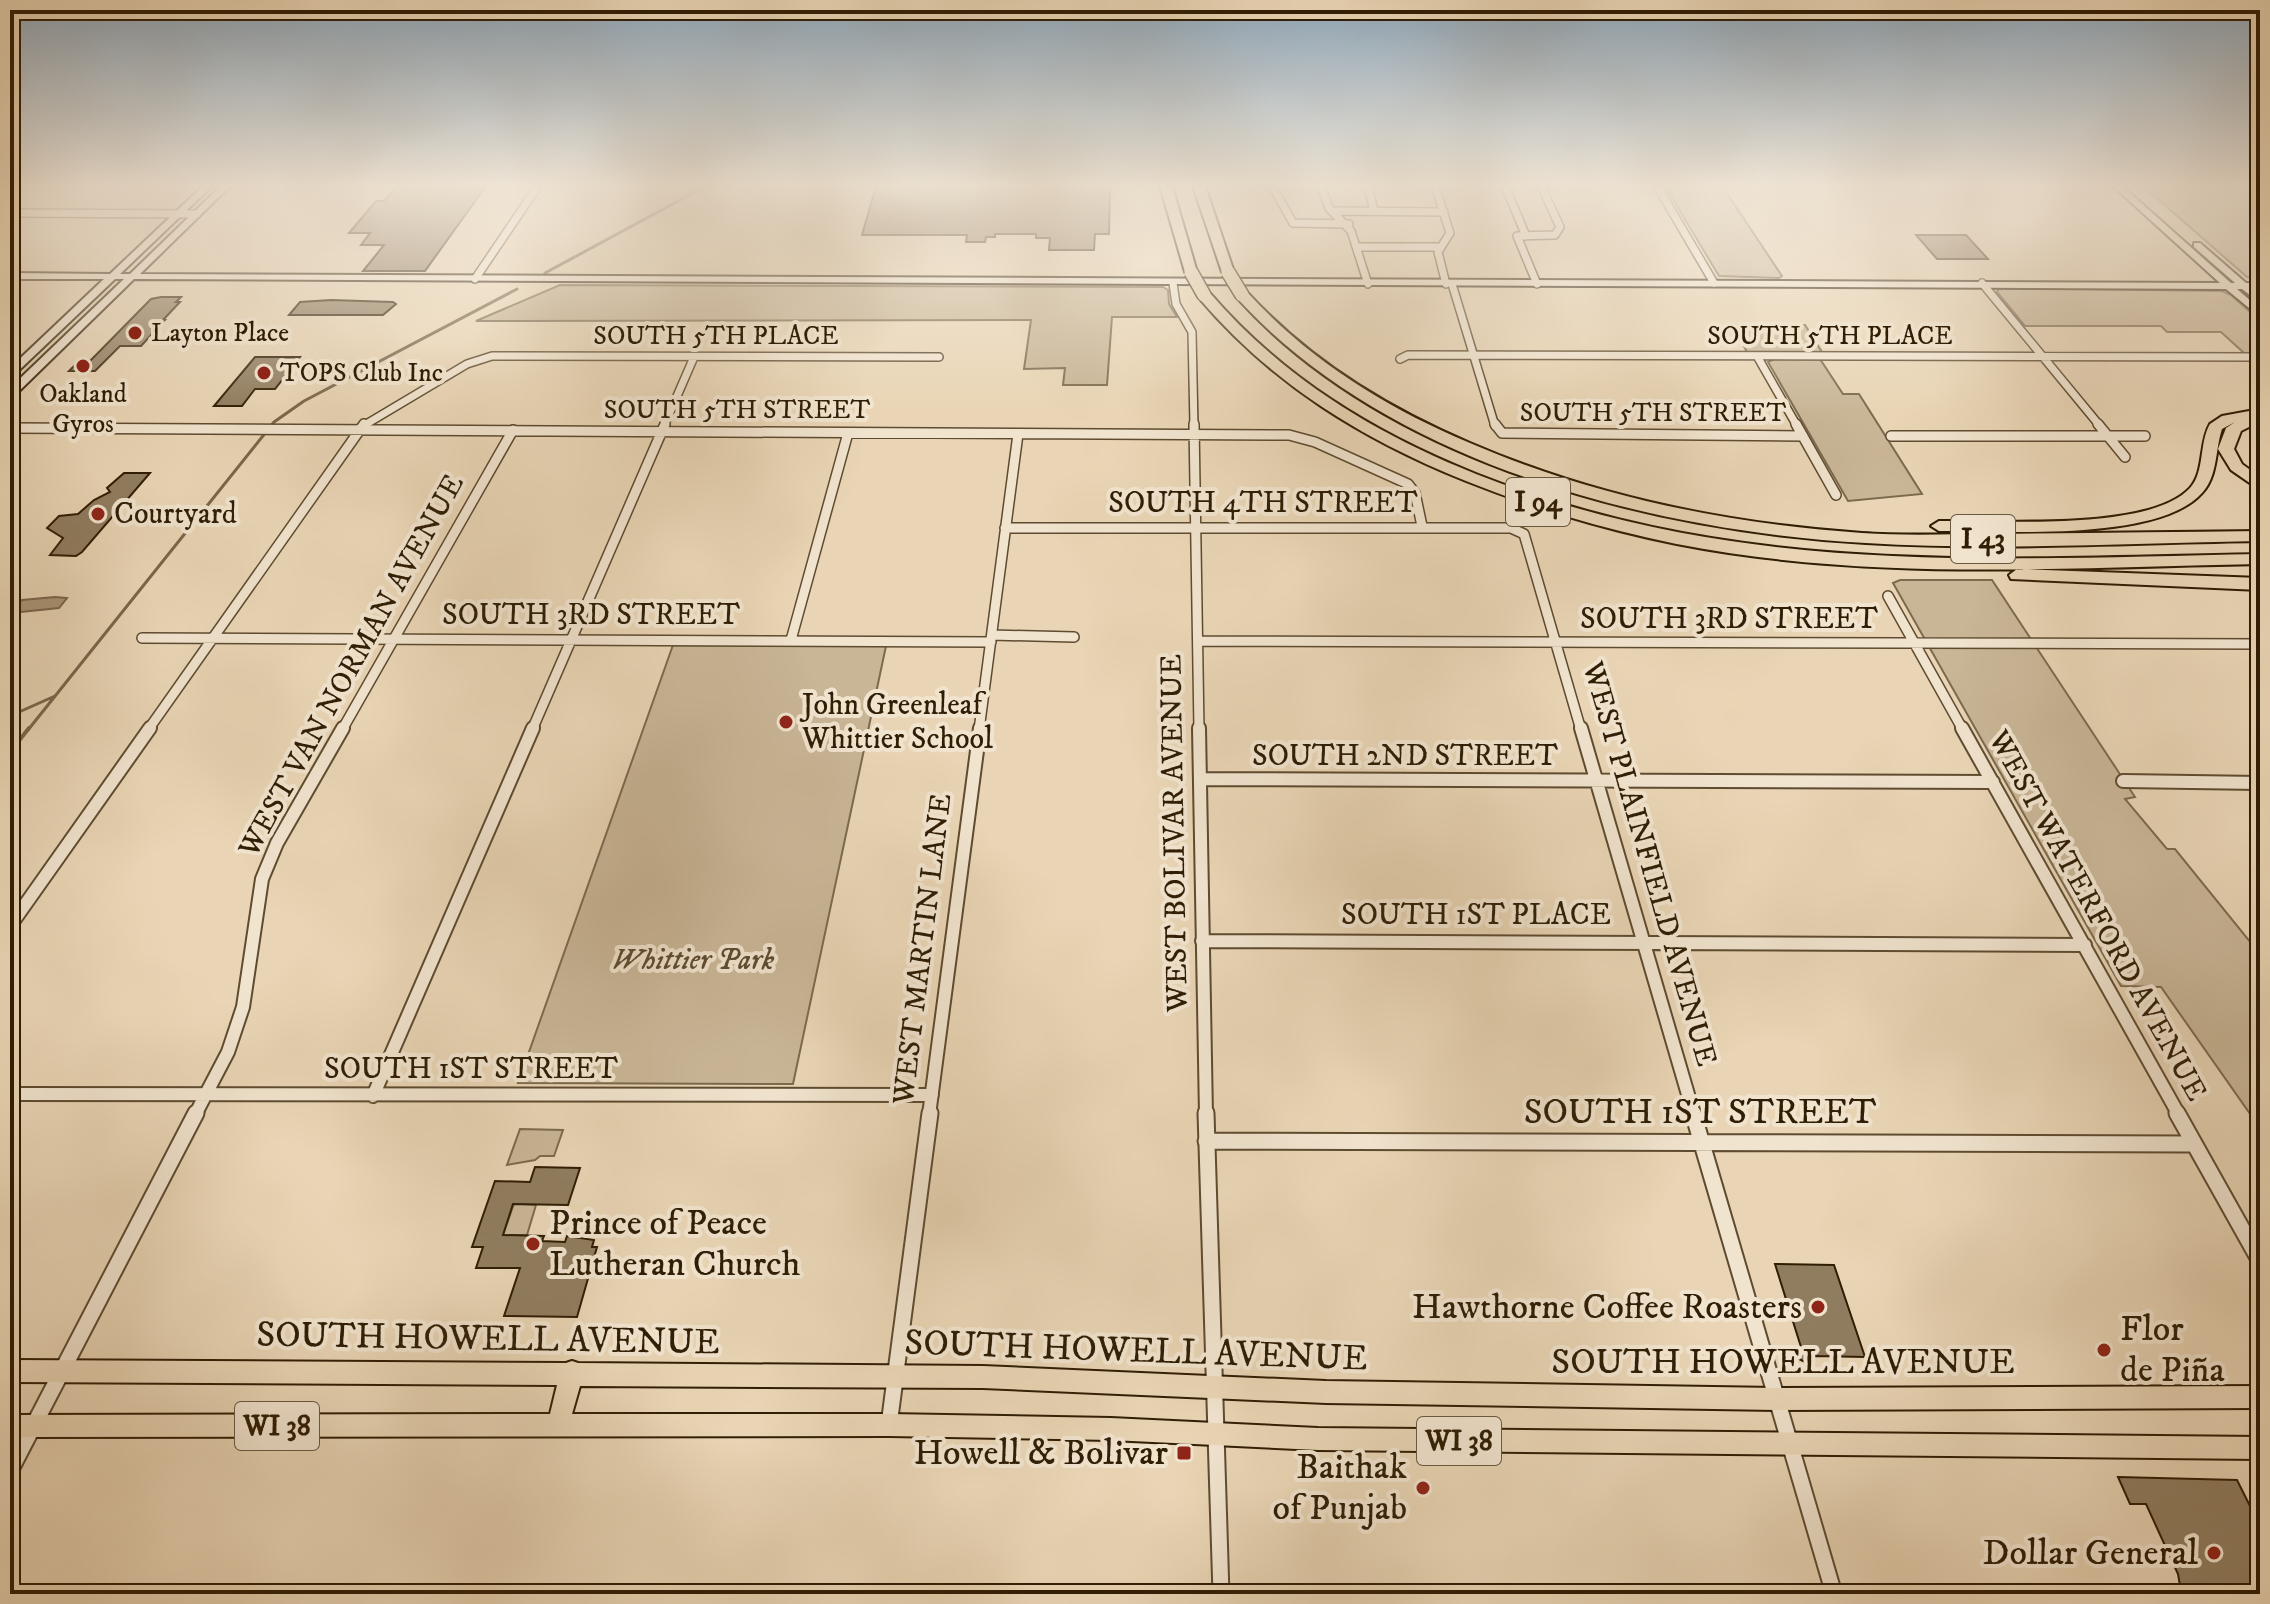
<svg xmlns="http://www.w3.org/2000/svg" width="2270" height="1604" viewBox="0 0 2270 1604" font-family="'IM FELL DW Pica',serif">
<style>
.green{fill:#c9b697;stroke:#7c6a4e;stroke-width:2}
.water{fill:#aa9679;stroke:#79664a;stroke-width:2}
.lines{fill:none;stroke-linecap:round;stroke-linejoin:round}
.stream-far1{stroke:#79664a;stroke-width:3}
.stream{stroke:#79664a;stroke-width:4}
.building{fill:#907d60;stroke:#2f1d04;stroke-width:2}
.street-far3-casing{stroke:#5e4b30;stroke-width:10}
.street-far2-casing{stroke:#5e4b30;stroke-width:12}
.street-far1-casing{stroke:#5e4b30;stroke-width:16}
.street-casing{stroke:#5e4b30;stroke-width:19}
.secondary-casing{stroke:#2f1d04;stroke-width:4}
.primary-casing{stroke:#2f1d04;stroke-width:4}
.highway-casing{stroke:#2f1d04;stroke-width:4}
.street-far3{stroke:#f1e4cf;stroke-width:7}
.street-far2{stroke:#f1e4cf;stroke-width:9}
.street-far1{stroke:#f1e4cf;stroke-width:12}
.street{stroke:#f1e4cf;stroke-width:15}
.secondary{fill:#f1e4cf;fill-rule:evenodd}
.primary{fill:#e9d5b5;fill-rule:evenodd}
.highway{fill:#e9d5b5;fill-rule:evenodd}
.highway-bridge-casing{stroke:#2f1d04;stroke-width:16;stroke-linecap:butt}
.highway-bridge{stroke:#e9d5b5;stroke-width:13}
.poi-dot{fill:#8f2418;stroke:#f1e4cf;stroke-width:3}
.labels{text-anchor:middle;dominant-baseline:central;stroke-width:8;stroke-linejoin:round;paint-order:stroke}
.far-poi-label{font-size:26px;fill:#2f1d04;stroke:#f1e4cf;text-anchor:start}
.far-street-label{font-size:26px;fill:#2f1d04;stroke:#f1e4cf}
.shield{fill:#f1e4cf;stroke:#695941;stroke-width:2}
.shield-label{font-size:28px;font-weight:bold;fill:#2f1d04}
.street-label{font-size:30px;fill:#2f1d04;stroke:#f1e4cf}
.poi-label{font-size:30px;fill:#2f1d04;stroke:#f1e4cf;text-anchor:start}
.park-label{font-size:30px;font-style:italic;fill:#5d4b30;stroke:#f1e4cf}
.near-street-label{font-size:36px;fill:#2f1d04;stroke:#f1e4cf}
.near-poi-label{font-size:36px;fill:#2f1d04;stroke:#f1e4cf;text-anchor:end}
</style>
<rect width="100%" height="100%" fill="#e9d5b5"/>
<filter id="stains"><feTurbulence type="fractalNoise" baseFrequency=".0025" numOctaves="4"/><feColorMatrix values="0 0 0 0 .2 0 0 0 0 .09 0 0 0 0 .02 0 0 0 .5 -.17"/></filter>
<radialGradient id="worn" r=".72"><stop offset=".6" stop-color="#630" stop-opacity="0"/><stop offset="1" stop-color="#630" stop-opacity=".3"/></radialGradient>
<path class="green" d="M1665 186H1722L1782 276 1779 278 1719 276Z
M2143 186H2260V280L2247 277Z
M560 285 1163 287 1168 290 1169 304 1177 317H1112L1107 385H1063L1065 368 1024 369 1031 320 476 321Z
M1999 288 2222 291 2231 295 2260 321V353H2244L2221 332H2167L2161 326H2025L1997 292Z
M1732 325H1805L1822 352H1747Z
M1774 359H1820L1843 394H1859L1922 494 1848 501 1768 362Z
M1900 580H1992L2135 797 2125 799 2167 849H2175L2260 954V1128L2161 987 2121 986 1893 583Z
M673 645 886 646 793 1084 518 1083Z
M520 1129 563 1130 554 1156H540L535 1160 507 1165Z
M518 1192H527L523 1204 536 1205 527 1235H503Z"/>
<path class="water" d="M55 597 67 598 59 608 11 613 22 600Z"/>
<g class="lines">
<path class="stream-far1" d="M545 273 706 186
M10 716 55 696
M28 730 274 422 304 401 517 289"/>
<path class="stream" d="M10 752 29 728"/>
</g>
<path class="building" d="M397 186H486L425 271H363L384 245H361L370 233H349L376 201H384Z
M876 186H1110L1109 234H1095L1094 250H1049L1050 238H1036V234H995V237H986L985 242H966L967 235H862Z
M1916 235H1966L1988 259H1937Z
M161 297H181L176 302H180L163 320H165L141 346H120L95 371H69L79 361H90L151 299Z
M331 300 393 302 396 304 383 315H289L300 302Z
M255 357H300L275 389H255L242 406H214Z
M69 389H93L80 402H56Z
M124 473H150L82 552 76 556 50 555 63 538 47 528 59 516 78 514 94 500 110 492 107 488Z
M535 1167 580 1168 568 1205 513 1204 503 1235 544 1236 542 1241 565 1242 567 1236 594 1240 592 1247H597L577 1317 504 1316 520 1268H476L483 1247H472L495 1181 530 1182Z
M1775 1264 1834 1265 1865 1357 1813 1356 1805 1362 1799 1359 1797 1352 1801 1347Z
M2118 1477 2237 1480 2260 1526V1591H2181L2178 1574 2146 1504H2130Z"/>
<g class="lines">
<g class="street-far3-casing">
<path id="street-far3" d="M1272 186 1293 223 1349 224
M1321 186 1329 208 1351 231 1368 284
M1368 186 1374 211
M1435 186 1450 233 1438 252 1446 284
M1505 186 1526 236
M1657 186 1714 283
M1335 211 1444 212
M10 213 197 214
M1357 247H1441
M475 279 538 186
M1173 283 1176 304 1192 332 1194 426
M1982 283 2100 426
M1452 284 1495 426
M1537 284 1517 236 1555 235 1560 227 1541 186
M1757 356 1797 426
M1400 359 1408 355 2260 357
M363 426 467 364 492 356 939 357
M664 426 694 357"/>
</g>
<g class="street-far2-casing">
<path id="street-far2" d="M1194 424 1199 730
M1495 424 1502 433 1803 436
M1796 424 1836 495
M2098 424 2125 457
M10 428 1289 435 1315 442 1408 484 1415 493 1422 526
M1891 436H2145
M1005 528H1511L1524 534 1581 730
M1888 596 1963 730
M992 635 1074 637
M142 638 991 642
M791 640 848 433
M1198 641 2260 644
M148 730 364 424
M342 730 513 430
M532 730 665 424
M979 730 1018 434"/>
</g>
<g class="street-far1-casing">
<path id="street-far1" d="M1199 728 1206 1115
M1581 728 1694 1115
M1962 728 2179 1115
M1200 779 1993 782
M2123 781 2260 783
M10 926 150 728
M1202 941 2085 945
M10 1094 932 1095
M373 1096 533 728
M195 1115 228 1052 243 1007 262 879 277 843 343 728
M929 1115 980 728"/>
</g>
<g class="street-casing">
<path id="street" d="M1206 1113 1221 1594
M1693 1113 1834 1594
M2177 1113 2260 1261
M1206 1141 2194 1144
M889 1425 930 1113
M10 1471 196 1113"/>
</g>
<g class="secondary-casing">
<path id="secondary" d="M203 186H212L120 274H130L221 186H230L140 274 2220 283 2113 186H2122L2231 283H2235L2194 247V243H2200L2246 283H2260V289H2253L2260 295V303L2242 289H2237L2260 309V317L2226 289 134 279 14 396 10 397V388L124 279H115L14 375 10 376V368L104 279H10V273L110 274Z"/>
</g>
<g class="primary-casing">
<path id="primary" d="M10 1360 566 1363 572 1361 578 1363 983 1366 1326 1381 1776 1388 2260 1386V1408L1776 1410 1326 1403 983 1388 580 1386 572 1414H889L1111 1418 1318 1428 2260 1437V1459L1318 1450 1111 1440 889 1436 10 1437V1415L550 1414 557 1385 10 1382Z"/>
</g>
<g class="highway-casing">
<path id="highway" d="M1160 186H1172L1197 272 1196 275 1185 272Z
M1193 186H1205L1234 272 1233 275 1222 272Z
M1199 292H1209C1282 377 1373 433 1476 474 1738 577 1986 559 2260 554V564C2093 567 1924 578 1758 557 1658 545 1559 518 1466 481 1362 439 1272 384 1199 298Z
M1237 292H1247C1309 360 1385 407 1470 443 1593 496 1728 524 1862 533 1906 536 1950 534 1995 534 2083 533 2172 532 2260 531V541C2129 543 1997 551 1866 543 1650 531 1387 463 1237 298Z
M2260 409V417L2256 418 2255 424 2241 431 2234 449 2242 464 2260 477V490L2231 470 2218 449 2226 428 2235 422 2222 429C2215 450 2218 476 2202 493 2159 542 2002 531 1939 531L1931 526 1939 521C1998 520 2149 532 2190 488 2205 472 2199 442 2210 424L2222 416Z
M2017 569 2260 578V590L2011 579 2009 575Z"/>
</g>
<use href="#street-far3" class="street-far3"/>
<use href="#street-far2" class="street-far2"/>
<use href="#street-far1" class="street-far1"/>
<use href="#street" class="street"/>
<use href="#secondary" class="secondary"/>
<use href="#primary" class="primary"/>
<use href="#highway" class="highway"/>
<g class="highway-bridge-casing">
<path id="highway-bridge" d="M1191 272 1204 295
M1228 272 1242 295"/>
</g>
<use href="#highway-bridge" class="highway-bridge"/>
</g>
<linearGradient id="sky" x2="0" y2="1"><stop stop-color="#8fa8bc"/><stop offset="0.45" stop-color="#f5ecde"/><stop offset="1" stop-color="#f5ecde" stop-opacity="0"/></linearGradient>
<rect width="2270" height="411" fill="url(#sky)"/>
<g class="poi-dot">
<circle cx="135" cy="333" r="8"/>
<circle cx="83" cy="366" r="8"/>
<circle cx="264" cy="373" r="8"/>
<circle cx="98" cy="514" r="8"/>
<circle cx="786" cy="722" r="8"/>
<circle cx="533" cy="1244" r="8"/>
<circle cx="1818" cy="1307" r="8"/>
<circle cx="2104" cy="1350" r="8"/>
<rect x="1176" y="1445" width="16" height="16" rx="4"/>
<circle cx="1423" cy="1488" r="8"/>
<circle cx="2214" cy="1553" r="8"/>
</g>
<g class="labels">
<g class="far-poi-label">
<text x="151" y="333">Layton Place</text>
<text x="280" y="373">TOPS Club Inc</text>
<text x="83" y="394" text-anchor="middle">Oakland<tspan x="83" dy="30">Gyros</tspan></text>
</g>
<g class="far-street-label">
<text x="716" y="336">SOUTH 5TH PLACE</text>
<text x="1830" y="336">SOUTH 5TH PLACE</text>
<text x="737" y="410">SOUTH 5TH STREET</text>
<text x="1653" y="413">SOUTH 5TH STREET</text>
</g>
<g class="shield">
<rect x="1506" y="478" width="64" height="48" rx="6"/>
<rect x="1951" y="515" width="64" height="48" rx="6"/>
<rect x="235" y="1402" width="84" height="48" rx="6"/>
<rect x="1417" y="1417" width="84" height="48" rx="6"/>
</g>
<g class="shield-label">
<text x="1538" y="502">I 94</text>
<text x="1983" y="539">I 43</text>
<text x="277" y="1426">WI 38</text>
<text x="1459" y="1441">WI 38</text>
</g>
<g class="street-label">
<text x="1263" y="503">SOUTH 4TH STREET</text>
<text x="591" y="615">SOUTH 3RD STREET</text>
<text x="1729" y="619">SOUTH 3RD STREET</text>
<text transform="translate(352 666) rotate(-61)">WEST VAN NORMAN AVENUE</text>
<text x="1405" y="756">SOUTH 2ND STREET</text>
<text transform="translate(1175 833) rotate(-91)">WEST BOLIVAR AVENUE</text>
<text transform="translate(1649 864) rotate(74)">WEST PLAINFIELD AVENUE</text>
<text x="1476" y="915">SOUTH 1ST PLACE</text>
<text transform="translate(2097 916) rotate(61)">WEST WATERFORD AVENUE</text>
<text transform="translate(923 949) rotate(-83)">WEST MARTIN LANE</text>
<text x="471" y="1069">SOUTH 1ST STREET</text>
</g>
<g class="poi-label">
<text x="114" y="514">Courtyard</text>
<text x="802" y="705">John Greenleaf<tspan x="802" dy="34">Whittier School</tspan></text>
</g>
<g class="park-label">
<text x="693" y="960">Whittier Park</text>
</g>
<g class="near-street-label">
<text x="1700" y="1112">SOUTH 1ST STREET</text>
<text transform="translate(488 1339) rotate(1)">SOUTH HOWELL AVENUE</text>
<text transform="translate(1136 1351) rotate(2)">SOUTH HOWELL AVENUE</text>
<text x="1783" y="1362">SOUTH HOWELL AVENUE</text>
</g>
<g class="near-poi-label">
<text x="549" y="1223" text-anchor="start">Prince of Peace<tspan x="549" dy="41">Lutheran Church</tspan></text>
<text x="1802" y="1307">Hawthorne Coffee Roasters</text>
<text x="2120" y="1329" text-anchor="start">Flor<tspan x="2120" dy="41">de Piña</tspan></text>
<text x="1168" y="1453">Howell &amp; Bolivar</text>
<text x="1407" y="1467">Baithak<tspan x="1407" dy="41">of Punjab</tspan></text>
<text x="2198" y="1553">Dollar General</text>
</g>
</g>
<rect width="2270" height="1604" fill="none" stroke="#e9d5b5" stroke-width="40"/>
<rect x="12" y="12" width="2246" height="1580" fill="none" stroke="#2f1d04" stroke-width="4"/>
<rect x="20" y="20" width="2230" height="1564" fill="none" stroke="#2f1d04" stroke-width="2"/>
<rect width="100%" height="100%" filter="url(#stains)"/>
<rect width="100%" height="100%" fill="url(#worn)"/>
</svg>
